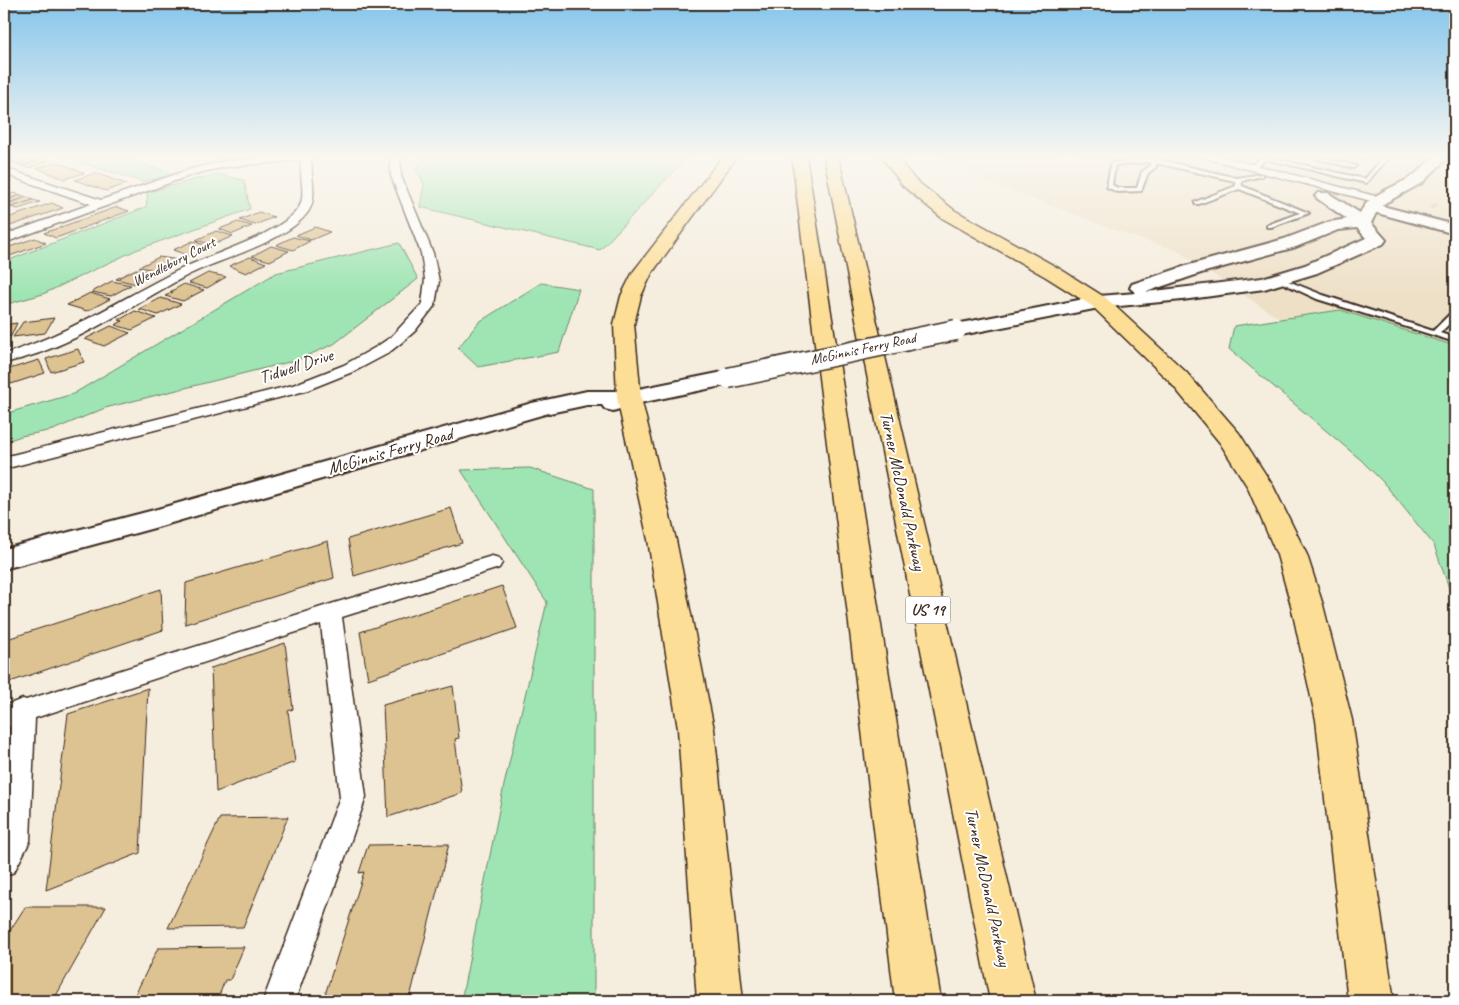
<svg xmlns="http://www.w3.org/2000/svg" width="1459" height="1005" viewBox="0 0 1459 1005" font-family="Caveat,sans-serif">
<style>
.built{fill:#eee0c7}
.green{fill:#9ee5b3;stroke:#6c8868}
.building{fill:#ddc292;stroke:#3b2a1e}
.lines{fill:none;stroke-linecap:round;stroke-linejoin:round}
.service-casing{stroke:#3b2a1e;stroke-width:4}
.minor-casing{stroke:#3b2a1e;stroke-width:3}
.tertiary-casing{stroke:#3b2a1e;stroke-width:4}
.secondary-casing{stroke:#3b2a1e;stroke-width:4}
.motorway-casing{stroke:#3b2a1e;stroke-width:3}
.path{stroke:#3b2a1e;stroke-width:2;stroke-dasharray:0.5 2.5;stroke-linecap:butt}
.service{fill:#fff;fill-rule:evenodd}
.minor{fill:#fff;fill-rule:evenodd}
.tertiary{fill:#fff;fill-rule:evenodd}
.secondary{fill:#fff;fill-rule:evenodd}
.motorway{fill:#fdde96;fill-rule:evenodd}
.secondary-bridge-casing{stroke:#3b2a1e;stroke-width:23;stroke-linecap:butt}
.secondary-bridge{stroke:#fff;stroke-width:20}
.labels{text-anchor:middle;dominant-baseline:central;stroke-width:4;stroke-linejoin:round;paint-order:stroke}
.far-street-label{font-size:15px;fill:#3b2a1e;stroke:#fff}
.shield{fill:#fff;stroke:#766a62;stroke-width:1}
.shield-label{font-size:16px;font-weight:bold;fill:#3b2a1e}
.street-label{font-size:18px;fill:#3b2a1e;stroke:#fff}
</style>
<rect width="100%" height="100%" fill="#f5edde"/>
<filter id="ink" filterUnits="userSpaceOnUse"><feTurbulence type="fractalNoise" baseFrequency=".02" numOctaves="2"/><feDisplacementMap in="SourceGraphic" scale="10" xChannelSelector="R" yChannelSelector="G"/><feConvolveMatrix kernelMatrix="1 2 1 2 8 2 1 2 1" color-interpolation-filters="sRGB"/></filter>
<g filter="url(#ink)">
<path class="built" d="M941 156H1455V413L1271 313 1176 250 1131 236 986 181Z"/>
<path class="green" d="M60 156H115L175 174 143 182Z
M426 156H688L600 250 420 207 424 184 416 169Z
M216 174 244 180 250 209 136 250 43 294 4 305V262L146 207 148 192Z
M399 243 418 279 334 344 297 360 105 408 53 430 21 436 4 442V414L73 394 276 273Z
M541 283 579 289 559 352 478 367 458 348 479 322Z
M1340 310 1455 346V605L1434 545 1383 482 1361 460 1229 349 1234 326Z
M530 468 594 489V1001H461L504 785 547 602 461 470Z"/>
<path class="building" d="M19 156H30L11 162 5 160Z
M30 156 36 158 16 164 11 162Z
M36 158 42 159 22 166 16 164Z
M42 159 48 161 28 168 22 166Z
M57 162 84 173 64 179 37 168Z
M95 173 126 184 106 191 75 180Z
M14 193 21 195 4 201V196Z
M21 195 27 197 4 204V201Z
M27 197 33 200 11 207 5 205Z
M33 200 40 202 18 209 11 207Z
M52 203 63 208 4 228V219Z
M117 207 129 211 56 238 44 233Z
M259 212 274 217 255 225 240 220Z
M238 222 252 226 233 234 219 229Z
M315 227 330 232 311 240 296 235Z
M216 231 233 236 213 245 196 240Z
M293 237 310 241 293 250 276 245Z
M35 238 46 243 4 258V249Z
M193 241 211 247 190 256 173 250Z
M271 246 289 251 270 261 252 256Z
M159 257 179 260 160 271 139 267Z
M250 257 266 263 246 273 229 266Z
M136 269 156 273 136 284 116 279Z
M208 273 226 277 207 288 189 283Z
M112 281 131 285 111 296 92 292Z
M184 284 204 290 183 301 165 296 173 292H170Z
M90 293 110 299 87 311 67 305Z
M161 298 181 304 158 315 139 309Z
M135 311 156 318 132 330 115 325 123 321 119 320Z
M54 318 45 333 13 337 23 322Z
M17 323 11 336 4 338V325Z
M111 326 130 333 104 346 85 339Z
M78 349 84 362 51 372 46 359Z
M39 360 45 373 11 384 6 370Z
M451 508 462 543 354 576 348 539Z
M328 541 334 578 185 624 186 583Z
M502 586 517 628 368 679 360 632Z
M161 589 163 630 4 684V640Z
M285 643 293 709 288 711 295 762 216 792 211 668Z
M453 686 459 738 455 739 462 793 388 817 383 705Z
M148 688 140 853 46 890 68 714Z
M288 817 243 927 168 928 220 818Z
M449 844 409 1001H323L364 872 359 873 368 845Z
M25 907H106L53 1001H4V940Z
M244 947 230 980H225L217 1001H132L158 948Z"/>
<g class="lines">
<g class="service-casing">
<path id="service" d="M1263 156 1365 179 1384 156H1390L1366 183 1266 159 1255 168H1251V166Z
M1307 156H1316L1356 166 1353 168Z
M1351 156H1363L1364 157 1361 159Z
M1147 157 1237 178 1262 174V176L1241 181 1242 186 1309 213 1271 227H1267V225L1300 213 1239 189 1199 204H1195V202L1236 186 1235 181 1156 163V167L1148 173 1141 191 1117 192 1107 187 1111 163 1144 159ZM1150 162 1151 165 1142 172 1137 188H1118L1112 185 1115 165Z
M1278 277 1323 295 1433 331 1452 312H1455V318L1440 333 1455 338V342L1317 299 1276 280V278Z"/>
</g>
<g class="minor-casing">
<path id="minor" d="M285 156H312C309 174 319 196 308 212 288 241 220 259 188 275 128 307 71 349 4 363V354C68 335 122 298 181 269 211 254 279 235 298 209 307 197 299 175 301 160L225 167 194 174 4 243V235L91 204 4 174V168L101 200 191 169 225 161Z
M390 156H400L401 176 433 253 439 281 435 305 415 331 401 343 387 354 355 371 305 391 4 469V457L293 385 344 365 376 347 391 337 422 304 425 279 421 253 391 176Z
M1204 156H1220L1383 198 1385 200 1379 203 1205 158Z
M492 556 499 558 502 563 499 568 342 617 366 797 295 1001H263L340 797 321 624 35 718 30 841 14 872 4 876V820L10 726 4 728V706L23 699 26 700 331 604Z"/>
</g>
<g class="tertiary-casing">
<path id="tertiary" d="M1371 203 1455 225V234L1366 210 1364 207 1366 204Z"/>
</g>
<g class="secondary-casing">
<path id="secondary" d="M1434 156H1449L1422 183 1385 203 1378 209 1371 223 1386 240 1383 244 1317 273 1264 289 1182 300 1099 308 956 336 949 334 946 330 949 326 956 324 1099 296 1136 293 1130 288 1132 284 1189 265 1284 239 1329 222 1347 219 1318 199 1315 196 1318 193H1328L1360 213C1370 193 1392 189 1411 177 1419 172 1427 163 1434 156ZM1357 228 1366 238 1305 265 1262 278 1146 292 1201 273 1296 247 1338 230Z
M728 371 736 373 739 378 736 383 635 404 613 411 605 409 602 405H587L545 414 154 528 4 569V549L154 510 532 403 587 391H629Z"/>
</g>
<g class="motorway-casing">
<path id="motorway" d="M723 156H737L652 273 641 296 634 324 641 398 676 540 714 729 743 1001H697L678 729 648 540 617 398 614 324 621 296 633 272Z
M792 156H806L941 1001H895Z
M824 156H838L1036 1001H990Z
M881 156H896L915 180 954 210 1060 269 1106 298 1186 372 1239 433 1273 486 1307 555 1323 605 1352 720 1394 1001H1348L1316 720 1291 605 1277 555 1247 486 1220 443 1170 382 1092 306 1046 277 942 218 903 186Z"/>
</g>
<path class="path" d="M1431 208 1437 204"/>
<use href="#service" class="service"/>
<use href="#minor" class="minor"/>
<use href="#tertiary" class="tertiary"/>
<use href="#secondary" class="secondary"/>
<use href="#motorway" class="motorway"/>
<g class="secondary-bridge-casing">
<path id="secondary-bridge" d="M728 378 956 330"/>
</g>
<use href="#secondary-bridge" class="secondary-bridge"/>
</g>
</g>
<linearGradient id="sky" x2="0" y2="1"><stop stop-color="#85c5ec"/><stop offset="0.53" stop-color="#faf7f0"/><stop offset="1" stop-color="#faf7f0" stop-opacity="0"/></linearGradient>
<rect width="1459" height="296" fill="url(#sky)"/>
<g class="labels">
<g class="far-street-label">
<text transform="translate(174 262) rotate(-27)">Wendlebury Court</text>
<text transform="translate(863 349) rotate(-12)">McGinnis Ferry Road</text>
</g>
<rect class="shield" x="905.5" y="596.5" width="45" height="27" rx="4"/>
<g class="shield-label">
<text x="928" y="610">US 19</text>
</g>
<g class="street-label">
<text transform="translate(296 366) rotate(-18)">Tidwell Drive</text>
<text transform="translate(390 451) rotate(-16)">McGinnis Ferry Road</text>
<text transform="translate(903 491) rotate(78)">Turner McDonald Parkway</text>
<text transform="translate(988 887) rotate(78)">Turner McDonald Parkway</text>
</g>
</g>
<rect width="1459" height="1005" fill="none" stroke="#fff" stroke-width="20"/>
<rect x="10" y="10" width="1439" height="985" fill="none" stroke="#3b2a1e" stroke-width="2" filter="url(#ink)"/>
</svg>
